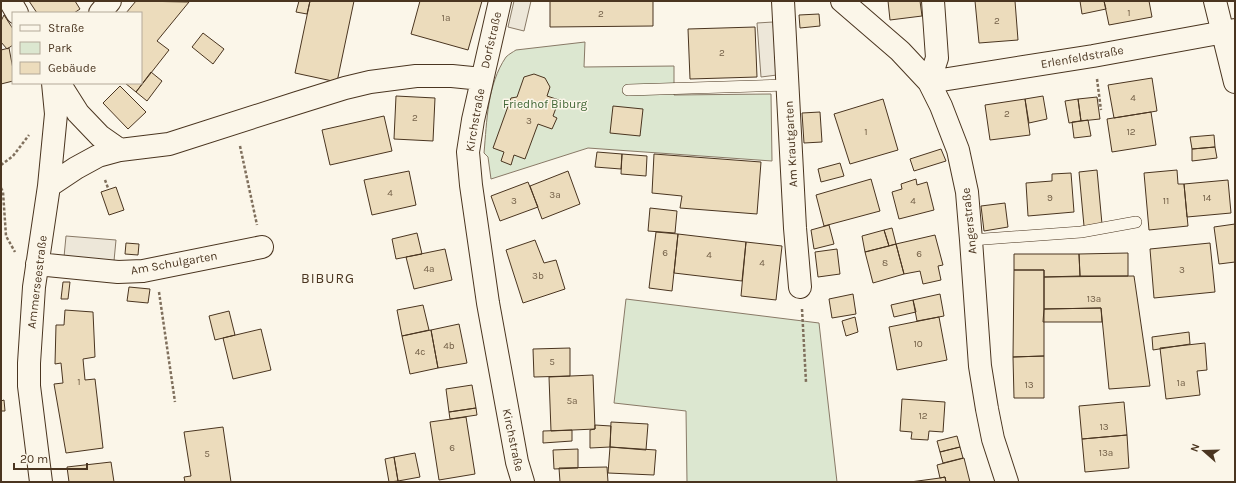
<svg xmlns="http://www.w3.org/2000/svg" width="1236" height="483" viewBox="0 0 1236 483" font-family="Karla,sans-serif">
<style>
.green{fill:#dce7d0;stroke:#887966}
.parking{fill:#ede7d9;stroke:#887966}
.building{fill:#ecdcbc;stroke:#4a3520}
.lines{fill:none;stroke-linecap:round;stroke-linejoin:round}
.service-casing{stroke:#4a3520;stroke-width:12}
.minor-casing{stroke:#4a3520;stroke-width:24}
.path{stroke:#7f6f5c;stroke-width:2.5;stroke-dasharray:3 2;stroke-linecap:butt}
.service{stroke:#fbf6e9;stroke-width:11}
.minor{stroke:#fbf6e9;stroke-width:22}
.labels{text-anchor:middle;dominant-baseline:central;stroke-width:3;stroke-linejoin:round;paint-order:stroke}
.number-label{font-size:10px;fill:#725f47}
.street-label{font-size:12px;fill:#4a3520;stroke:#fbf6e9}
.park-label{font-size:12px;fill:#436837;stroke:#fbf6e9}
.quarter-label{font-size:14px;letter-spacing:1px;fill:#4a3520;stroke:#fbf6e9}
</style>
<rect width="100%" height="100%" fill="#fbf6e9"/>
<path class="green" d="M585 42 584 67 674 66V95L771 94 772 161 588 148 491 179 488 157 484 153C487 121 487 85 506 57 509 54 513 52 516 50Z
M626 299 819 323 837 482H687L686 411 614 403Z"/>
<path class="parking" d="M514 1H531L524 31 508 27Z
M773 22 777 75 761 77 757 23Z
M66 236 116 240 114 261 64 257Z"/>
<path class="building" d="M29 1H75L80 9 74 13H37Z
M136 1 189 2 157 41 169 50 136 92 125 83H141V13H126Z
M299 1H310L307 14 296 12Z
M310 1H354L337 82 295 73Z
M420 1H482L468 50 411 34Z
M550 1H653V26L550 27Z
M888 1H920L922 16 890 20Z
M975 1H1015L1018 40 979 43Z
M1080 1H1104L1106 9 1082 14Z
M1104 1H1149L1152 17 1109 25Z
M819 14 820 26 800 28 799 15Z
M4 15 13 29V45L7 49 1 42V21Z
M755 27 757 77 690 79 688 29Z
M203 33 224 49 213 64 192 47Z
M9 48 13 69V81L1 84V50Z
M151 72 162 81 147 101 136 92Z
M534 74 545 78 550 87 547 96 559 100 553 116 557 118 552 129 538 124 525 159 514 155 511 165 501 161 504 152 493 148 511 98 517 97 524 77Z
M1152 78 1157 111 1114 118 1108 85Z
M120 86 146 112 128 129 103 103Z
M396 96 435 98 433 141 394 139Z
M1043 96 1047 119 1029 123 1025 99Z
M1097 97 1100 119 1081 121 1078 99Z
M883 99 898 150 850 164 834 114Z
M1025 99 1030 135 990 140 985 105Z
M1078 99 1081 121 1069 123 1065 101Z
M613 106 643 109 640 136 610 133Z
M820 112 822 142 804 143 802 113Z
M1151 112 1156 145 1112 152 1107 119Z
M384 116 392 151 330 165 322 130Z
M1088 120 1091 136 1074 138 1072 122Z
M1214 135 1215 147 1192 149 1190 137Z
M1215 147 1217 158 1192 161V149Z
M941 149 946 161 914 171 910 159Z
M597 152 622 154 621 169 595 167Z
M622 154 647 156 646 176 621 174Z
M654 154 761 162 757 214 680 208 682 196 652 193Z
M840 163 844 176 821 182 818 169Z
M1097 170 1102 224 1084 226 1079 172Z
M1177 170 1178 184H1184L1188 226 1149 230 1144 173Z
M409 171 416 205 372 215 364 180Z
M568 171 580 204 542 219 530 186Z
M1071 173 1074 212 1028 216 1026 183 1052 181V174Z
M871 179 880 211 824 226 816 195Z
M916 179 917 185 927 182 934 210 899 219 892 192 902 189 901 184Z
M1228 180 1231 213 1187 217 1184 184Z
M528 182 538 207 500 221 491 196Z
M116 187 124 210 109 215 101 192Z
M1005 203 1008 227 984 231 981 206Z
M650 208 677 211 675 233 648 231Z
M1235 224V262L1219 264 1214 227Z
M829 225 834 244 814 249 811 230Z
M892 228 896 244 889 246 884 230Z
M884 230 889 246 865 252 862 236Z
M656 232 678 234 672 291 649 288Z
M417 233 422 254 396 259 392 239Z
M678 234 746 242 742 281 674 273Z
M935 235 943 265 938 266 941 280 923 284 920 271 904 274 896 244Z
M535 240 544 263 556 260 565 289 523 303 506 250Z
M746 242 782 246 776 300 741 296Z
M126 243 139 244 138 255 125 254Z
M1210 243 1215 292 1154 298 1150 249Z
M896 244 904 274 873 283 865 252Z
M445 249 452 280 414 289 406 257Z
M837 249 840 274 818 277 815 252Z
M1128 253V276H1080L1079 254Z
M1014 254H1079L1080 276 1044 277V270H1014Z
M1014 270H1044V356L1013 357Z
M1134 276 1150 386 1109 389 1101 308 1044 309V277Z
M63 282H70L68 299H61Z
M129 287 150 289 148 303 127 301Z
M853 294 856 314 832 318 829 299Z
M940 294 944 316 917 321 913 300Z
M913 300 916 312 894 317 891 305Z
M423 305 429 330 402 336 397 310Z
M1101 308 1102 322H1043L1044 309Z
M65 310 93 312 95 357 83 359 85 380 95 379 103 448 66 453 54 384 63 383 61 363 55 364 56 325H64Z
M229 311 235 335 215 340 209 316Z
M855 317 858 332 846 336 842 321Z
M939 317 947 360 897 370 889 327Z
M459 324 467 363 438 368 431 330Z
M261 329 271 370 233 379 223 338Z
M431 330 438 368 410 374 402 336Z
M1189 332 1190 344 1153 350 1152 337Z
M1205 343 1207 370 1197 371 1200 395 1166 399 1160 348Z
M570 348V376L534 377 533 349Z
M1044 356V398H1014L1013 357Z
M593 375 595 429 551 431 549 377Z
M472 385 476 408 449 412 446 389Z
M902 399 945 402 943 432 929 431 928 440 911 439 912 432 900 431Z
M4 400 5 411H1V401Z
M1124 402 1127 435 1082 439 1079 406Z
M476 408 477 415 450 419 449 412Z
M466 417 475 474 439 480 430 422Z
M611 422 648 424 646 450 610 447Z
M595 425 611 426 610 447 590 448V430L595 429Z
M223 427 231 482H185L184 477 191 476 184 432Z
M572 430V441L543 443V431Z
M1127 435 1129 468 1085 472 1082 439Z
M957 436 960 447 940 452 937 441Z
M610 447 656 450 654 475 608 473Z
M960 447 963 458 943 463 940 452Z
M578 449V468L554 469 553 450Z
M415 453 420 477 398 481 394 457Z
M394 457 398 481 389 482 385 459Z
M964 458 970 482H946L945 477 940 478 937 465Z
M111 462 114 482H69L67 467Z
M607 467 608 482H560L559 468Z
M945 477 946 482H910L940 478Z"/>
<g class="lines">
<g class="service-casing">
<path id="service" d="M628 90 788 85
M971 240 1081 232 1136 222"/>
</g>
<g class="minor-casing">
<path id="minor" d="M10 1 17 13
M500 1 473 120 468 152 471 185 488 303 517 462 523 482
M783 1 795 228 800 287
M842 1 900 51 929 82 941 106 958 150 967 192 971 240 980 366 987 409 993 439 1007 482
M933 1 937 58 929 82 1093 56 1235 30
M1215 1 1235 82
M100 13 110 1
M59 83 78 113 100 136 120 150 169 144 297 103 345 88 370 82 416 76H452L482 79
M49 186 76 168 98 156 120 150
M37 264 118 272 143 271 262 247
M41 482 29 386V363L34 287 49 186 56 114 53 83"/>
</g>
<path class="path" d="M1097 79 1101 110
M240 146 257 225
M1 165 13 156 29 135
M105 180 108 188
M1 188 3 192 6 236 15 252
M159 292 175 402
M802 309 806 382"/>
<use href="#service" class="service"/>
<use href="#minor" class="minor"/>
</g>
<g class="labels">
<g class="number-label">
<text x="1129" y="13">1</text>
<text x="601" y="14">2</text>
<text x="446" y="18">1a</text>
<text x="997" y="21">2</text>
<text x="722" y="53">2</text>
<text x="1133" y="98">4</text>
<text x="1007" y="114">2</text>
<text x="415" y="118">2</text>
<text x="529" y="121">3</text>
<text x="866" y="132">1</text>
<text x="1131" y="132">12</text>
<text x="390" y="193">4</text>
<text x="555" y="195">3a</text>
<text x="1050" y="198">9</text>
<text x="1207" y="198">14</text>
<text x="514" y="201">3</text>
<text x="913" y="201">4</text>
<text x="1166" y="201">11</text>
<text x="665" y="253">6</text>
<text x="919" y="254">6</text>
<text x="709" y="255">4</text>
<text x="762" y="263">4</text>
<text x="885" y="263">8</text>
<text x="429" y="269">4a</text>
<text x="1182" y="270">3</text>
<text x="538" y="276">3b</text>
<text x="1094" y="299">13a</text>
<text x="918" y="344">10</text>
<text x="449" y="346">4b</text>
<text x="420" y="352">4c</text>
<text x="552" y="362">5</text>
<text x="79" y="382">1</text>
<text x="1181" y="383">1a</text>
<text x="1029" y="385">13</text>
<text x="572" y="401">5a</text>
<text x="923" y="416">12</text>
<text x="1104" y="427">13</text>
<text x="452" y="448">6</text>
<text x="1106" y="453">13a</text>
<text x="207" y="454">5</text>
</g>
<g class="street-label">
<text transform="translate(491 40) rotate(-77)">Dorfstraße</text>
<text transform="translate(1082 57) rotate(-10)">Erlenfeldstraße</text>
<text transform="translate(475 120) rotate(-80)">Kirchstraße</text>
<text transform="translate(791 144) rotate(-93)">Am Krautgarten</text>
<text transform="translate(969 221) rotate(-96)">Angerstraße</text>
<text transform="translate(174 263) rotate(-10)">Am Schulgarten</text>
<text transform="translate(37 282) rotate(-83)">Ammerseestraße</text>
<text transform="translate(513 440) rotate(78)">Kirchstraße</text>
</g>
<g class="park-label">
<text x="545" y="104">Friedhof Biburg</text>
</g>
<g class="quarter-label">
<text x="328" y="278">BIBURG</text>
</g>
</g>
<rect width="1236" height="483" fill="none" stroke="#4a3520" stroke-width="4"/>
<rect x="12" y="12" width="130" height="72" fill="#fbf6e9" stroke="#b4a999"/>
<rect x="20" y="25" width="20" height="6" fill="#fbf6e9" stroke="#b4a999"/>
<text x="48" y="32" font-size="12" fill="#4a3520">Straße</text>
<rect x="20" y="42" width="20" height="12" fill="#dce7d0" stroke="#b4a999"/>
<text x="48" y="52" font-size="12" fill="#4a3520">Park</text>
<rect x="20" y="62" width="20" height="12" fill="#ecdcbc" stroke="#b4a999"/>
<text x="48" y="72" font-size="12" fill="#4a3520">Gebäude</text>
<g transform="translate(1204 451) rotate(290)" stroke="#fbf6e9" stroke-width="3" paint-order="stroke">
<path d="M0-3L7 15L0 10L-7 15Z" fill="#4a3520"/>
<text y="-6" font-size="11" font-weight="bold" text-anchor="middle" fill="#4a3520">N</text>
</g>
<path d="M14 463v6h73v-6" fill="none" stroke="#4a3520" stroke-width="2"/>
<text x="20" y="463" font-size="12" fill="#4a3520" stroke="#fbf6e9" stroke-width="3" paint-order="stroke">20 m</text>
</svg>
